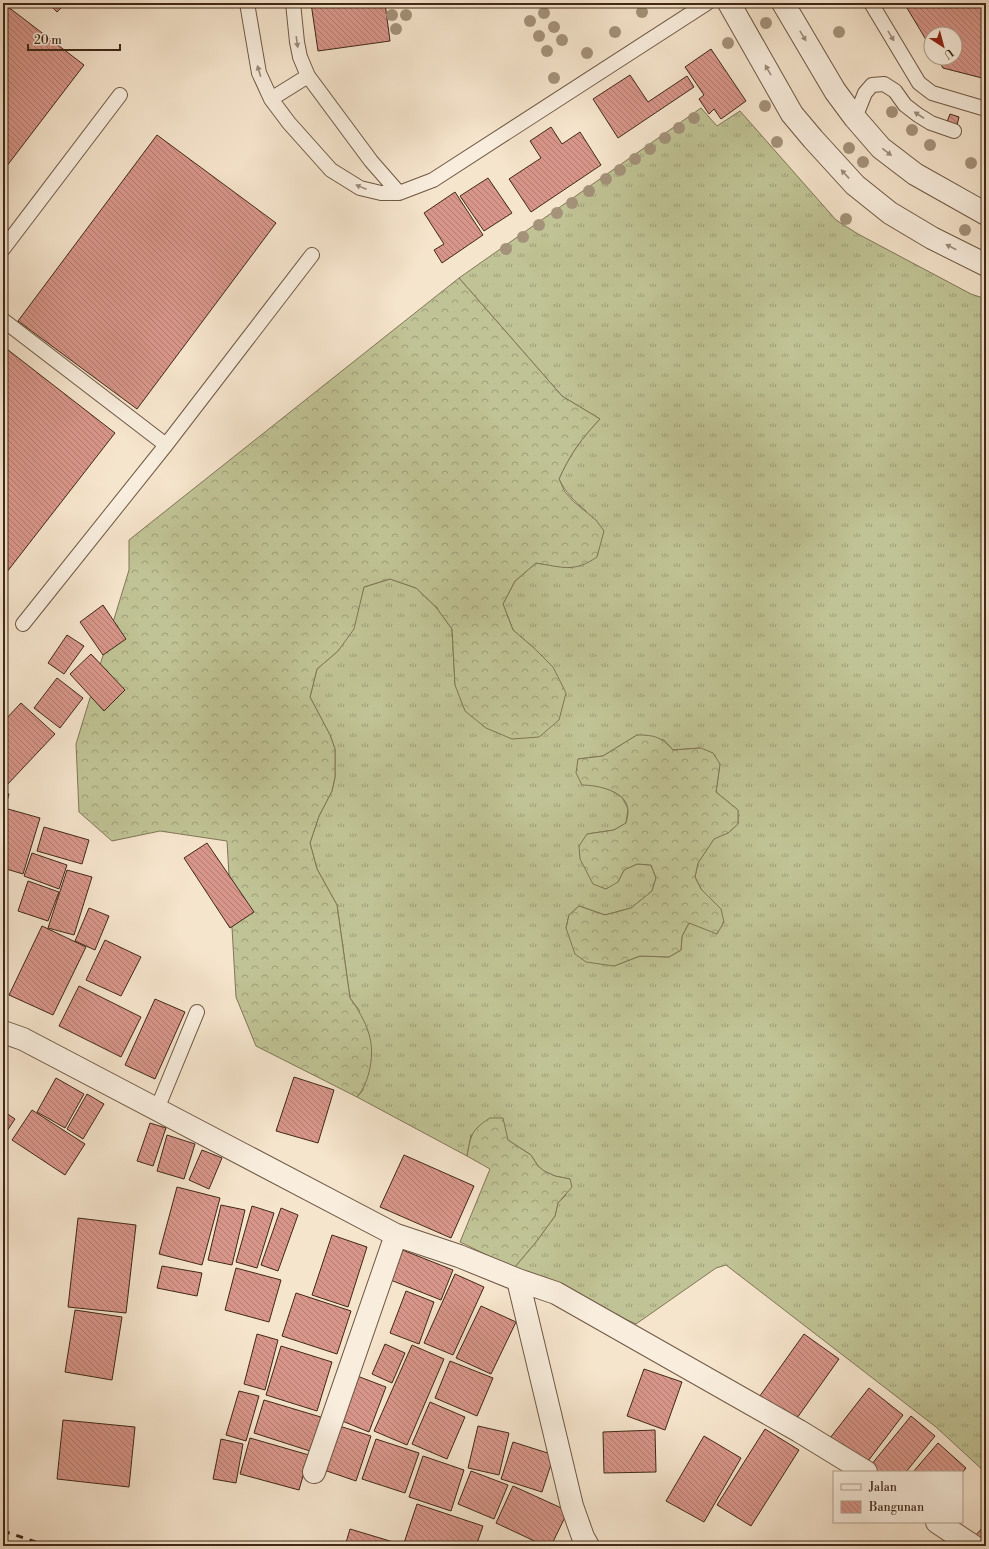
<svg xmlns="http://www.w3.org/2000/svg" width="989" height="1549" viewBox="0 0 989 1549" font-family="'Libre Bodoni',serif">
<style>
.grass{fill:url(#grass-tufts);stroke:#807656;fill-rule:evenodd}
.forest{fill:url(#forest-crowns);stroke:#807656}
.building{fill:url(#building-back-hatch);stroke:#402817}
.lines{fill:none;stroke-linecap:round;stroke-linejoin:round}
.service-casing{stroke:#6e5744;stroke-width:16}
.minor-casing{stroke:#6e5744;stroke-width:24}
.service{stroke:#f9eede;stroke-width:14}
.minor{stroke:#f9eede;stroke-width:22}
.rail{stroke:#402817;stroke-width:3;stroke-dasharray:7 7;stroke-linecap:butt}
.tree{fill:#a4927a}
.oneway{fill:#9c8b7a}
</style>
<defs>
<pattern id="grass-tufts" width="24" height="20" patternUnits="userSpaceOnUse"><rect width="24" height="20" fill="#c0c395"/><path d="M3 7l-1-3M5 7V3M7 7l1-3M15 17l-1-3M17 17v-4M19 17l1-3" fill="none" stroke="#9d9e79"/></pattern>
<pattern id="forest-crowns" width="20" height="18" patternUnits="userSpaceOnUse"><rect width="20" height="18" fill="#c0c395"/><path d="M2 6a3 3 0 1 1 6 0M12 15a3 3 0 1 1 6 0" fill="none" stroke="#9d9e79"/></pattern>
<pattern id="building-back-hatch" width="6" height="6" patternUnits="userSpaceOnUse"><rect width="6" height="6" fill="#d8968a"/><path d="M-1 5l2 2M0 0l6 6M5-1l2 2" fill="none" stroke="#b17a70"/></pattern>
</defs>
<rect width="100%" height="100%" fill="#f6e5cd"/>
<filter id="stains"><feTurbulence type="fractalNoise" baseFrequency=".005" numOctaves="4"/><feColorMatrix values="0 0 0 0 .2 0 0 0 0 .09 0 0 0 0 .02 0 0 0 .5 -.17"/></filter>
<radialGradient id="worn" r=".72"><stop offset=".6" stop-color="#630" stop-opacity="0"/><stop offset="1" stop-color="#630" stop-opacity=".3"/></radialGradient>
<path class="grass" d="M701 108 717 126 740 111 836 220 858 234 971 294 986 299V1473L936 1427 726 1265 716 1268 636 1324 514 1268 536 1242 555 1216 558 1203 565 1196 570 1179 555 1176 544 1171 538 1166 531 1155 508 1140 471 1135 467 1156 357 1097 363 1090 359 1010 350 998 337 905 317 869 310 843 319 816 332 791 335 777V749L330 735 310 697 317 669 338 651 360 601 364 587 390 579 416 588 436 607 452 629 455 685 534 648 513 630 503 604 515 581 536 563 573 568 586 511C574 501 566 493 559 479 570 454 582 438 600 419L562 396 459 278ZM637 735 664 740 673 750 700 748 720 764 716 792 738 810V824L728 833 714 838 698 863 695 877 701 889 721 909 689 923 682 936 681 950 669 957 640 956 614 966 566 928 569 915 579 906 605 915 631 908 652 891 656 878 651 865 637 864 624 870 618 882 587 834 614 830 626 823 628 809 622 797 610 790 597 785 578 759 603 756Z"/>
<path class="forest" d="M459 278 562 396 600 419C582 438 570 454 559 479L565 492 574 502 596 520 604 531 597 557C574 573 562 567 536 563L515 581 503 604 513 630 534 648 553 667 566 693 559 720 539 737 512 739 486 728 465 711 455 685 452 629 436 607 416 588 390 579 364 587 354 629 338 651 317 669 310 697 330 735 335 749V777L332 791 319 816 310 843 317 869 337 905 350 998C358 1009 365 1021 369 1034 375 1053 370 1082 357 1097L256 1046 236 997 227 841 160 831 112 841 79 812 76 744 129 570V540Z
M637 735C655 735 661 737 673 750L701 748 713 753 720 764 716 792 738 810V824L728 833 714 839 698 863 695 877 701 889 721 909 724 922 717 934 689 923 682 936 681 950 669 957 640 956 614 966 586 962 575 954 566 928 569 915 579 906 605 915 631 908 652 891 656 878 651 865 637 864 624 870 618 882 606 889 593 884 580 859 579 846 587 834 614 830 626 823C627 819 628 815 628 811 628 791 597 785 582 785L576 773 578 759 603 756Z
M490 1118H503L508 1140 531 1155 538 1166 544 1171 555 1176 570 1179 572 1187 558 1203 555 1216 536 1242 514 1268 460 1242 490 1169 467 1156C471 1135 471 1130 490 1118Z"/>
<path class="building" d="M3 3 84 65 3 171Z
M48 3H66L57 12Z
M311 3H385L390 41 318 51Z
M904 3H986V79L943 68 937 58H955V34H931V48Z
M711 49 746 101 721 119 714 109 709 114 699 99 704 95 685 67Z
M630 75 648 102 687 76 694 87 618 138 593 99Z
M950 114 959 117 957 125 947 122Z
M551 127 562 144 580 132 601 165 531 212 509 179 541 158 530 141Z
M157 135 276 223 137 409 18 321Z
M488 178 512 213 484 231 460 196Z
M455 192 483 235 442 263 434 250 444 244 424 213Z
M3 346 115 433 3 577Z
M103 605 126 639 103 655 80 622Z
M67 635 84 646 64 674 48 663Z
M91 654 125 690 104 711 70 674Z
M57 678 83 698 60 728 34 708Z
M21 703 55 734 6 786 3 784V722Z
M3 792 9 794 3 816Z
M8 809 40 818 23 874 3 868V824Z
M44 827 89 840 82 864 37 851Z
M207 843 254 912 230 928 184 858Z
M32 853 67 865 59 889 24 876Z
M67 870 92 877 74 935 48 928Z
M28 881 59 892 48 921 18 911Z
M89 908 109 916 95 950 75 941Z
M42 926 86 947 53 1015 9 995Z
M105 940 141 957 121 996 86 980Z
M79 986 141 1017 121 1057 59 1026Z
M155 999 185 1012 155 1079 125 1065Z
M294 1077 334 1090 318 1143 276 1131Z
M56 1078 84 1094 65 1128 37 1112Z
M87 1094 104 1104 83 1139 67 1129Z
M32 1110 85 1144 65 1175 12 1140Z
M3 1111 15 1119 3 1137Z
M150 1123 166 1128 153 1166 137 1161Z
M167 1135 195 1144 184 1179 157 1171Z
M202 1150 222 1158 209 1189 189 1180Z
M404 1155 474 1186 451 1238 380 1207Z
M177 1187 220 1198 202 1265 159 1254Z
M221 1205 245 1210 232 1265 208 1260Z
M252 1206 274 1213 257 1268 236 1262Z
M281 1208 298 1215 278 1271 261 1265Z
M78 1218 136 1225 126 1313 68 1307Z
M332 1235 367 1247 348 1307 312 1295Z
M395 1247 453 1270 441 1300 383 1277Z
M162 1266 202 1273 197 1296 157 1288Z
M236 1268 281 1280 269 1322 225 1310Z
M455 1274 484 1287 453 1355 424 1343Z
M406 1291 434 1302 419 1344 390 1333Z
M296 1293 351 1311 337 1354 282 1336Z
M481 1306 516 1322 491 1374 456 1358Z
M75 1310 122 1317 112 1380 65 1372Z
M257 1334 278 1340 265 1390 244 1384Z
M804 1334 839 1359 792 1425 757 1400Z
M385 1344 405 1353 392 1383 372 1374Z
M412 1345 444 1359 407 1445 374 1431Z
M281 1346 332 1362 317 1411 266 1395Z
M450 1361 493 1378 477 1416 435 1398Z
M644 1369 682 1382 665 1430 627 1416Z
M352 1374 386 1387 369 1432 335 1418Z
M869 1388 903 1415 865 1465 830 1438Z
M239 1391 259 1396 246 1441 226 1435Z
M264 1400 324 1418 313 1452 254 1433Z
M430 1402 465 1417 447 1459 412 1444Z
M911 1416 935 1436 906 1472H879L871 1465Z
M63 1420 135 1427 129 1487 57 1479Z
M333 1424 371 1436 356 1481 318 1468Z
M478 1426 509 1433 499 1475 468 1468Z
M765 1429 799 1450 751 1526 717 1505Z
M655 1430 656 1472 604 1473 603 1432Z
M704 1436 741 1458 704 1522 666 1501Z
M250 1438 309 1455 299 1490 240 1474Z
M221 1439 243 1444 236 1483 213 1479Z
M376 1439 419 1453 405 1493 362 1479Z
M513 1442 554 1455 542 1492 501 1479Z
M938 1443 966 1468 962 1473 913 1472Z
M423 1456 464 1470 451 1511 409 1497Z
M471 1471 508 1485 494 1519 458 1504Z
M513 1486 568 1511 551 1546H545L496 1523Z
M417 1504 483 1526 476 1546H403Z
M986 1524V1546H984L974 1537Z
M350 1529 400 1544 399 1546H345Z"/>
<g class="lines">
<g class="service-casing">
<path id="service" d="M247 3 259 73 271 99 289 123 331 170 360 188 381 193H399L433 180 707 3
M293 3 297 42 300 57 308 76 371 161 399 193
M871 3 919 83 932 93 986 109
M271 99 308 76
M855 118 865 93 872 85 884 84 895 91 905 105 918 115 931 123 954 131
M3 249 120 95
M3 320 166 445
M23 624 166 445 312 255
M157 1109 197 1012"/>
</g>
<g class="minor-casing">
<path id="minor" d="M729 3 792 114 813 139 855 185 890 213 932 238 986 265
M783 3 835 91 855 118 881 148 915 174 986 214
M3 1032 23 1039 396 1235 459 1256 518 1280 556 1293 799 1431 866 1472
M518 1280 572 1506 583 1537 588 1546
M314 1472 396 1235
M937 1522 973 1546"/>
</g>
<use href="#service" class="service"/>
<use href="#minor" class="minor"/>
<path class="rail" d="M3 1531 48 1546"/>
</g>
<g class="tree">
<circle cx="642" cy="12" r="6"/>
<circle cx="544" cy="13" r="6"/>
<circle cx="392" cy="15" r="6"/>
<circle cx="406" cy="15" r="6"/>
<circle cx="530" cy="21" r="6"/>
<circle cx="766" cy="23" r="6"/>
<circle cx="554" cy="27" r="6"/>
<circle cx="396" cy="29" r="6"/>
<circle cx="615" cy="32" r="6"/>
<circle cx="839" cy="32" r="6"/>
<circle cx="539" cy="36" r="6"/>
<circle cx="562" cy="40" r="6"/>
<circle cx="728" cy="43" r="6"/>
<circle cx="547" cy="51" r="6"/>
<circle cx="587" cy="53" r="6"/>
<circle cx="554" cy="78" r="6"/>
<circle cx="765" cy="106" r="6"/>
<circle cx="892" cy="112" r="6"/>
<circle cx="694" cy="118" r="6"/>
<circle cx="679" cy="128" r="6"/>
<circle cx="912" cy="130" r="6"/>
<circle cx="665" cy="138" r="6"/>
<circle cx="777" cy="142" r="6"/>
<circle cx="930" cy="145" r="6"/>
<circle cx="849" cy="148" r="6"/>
<circle cx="650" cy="149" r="6"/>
<circle cx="635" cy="159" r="6"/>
<circle cx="863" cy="162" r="6"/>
<circle cx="971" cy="163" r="6"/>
<circle cx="620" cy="170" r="6"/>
<circle cx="606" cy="179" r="6"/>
<circle cx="589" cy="191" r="6"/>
<circle cx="572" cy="203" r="6"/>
<circle cx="557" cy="213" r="6"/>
<circle cx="846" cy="219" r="6"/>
<circle cx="539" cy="225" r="6"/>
<circle cx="965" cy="230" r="6"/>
<circle cx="523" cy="237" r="6"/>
<circle cx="506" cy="249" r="6"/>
</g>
<defs><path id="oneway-solid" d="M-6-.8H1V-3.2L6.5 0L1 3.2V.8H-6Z"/></defs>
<g class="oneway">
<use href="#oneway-solid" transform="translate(803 36) rotate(59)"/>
<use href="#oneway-solid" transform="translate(891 36) rotate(59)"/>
<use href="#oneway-solid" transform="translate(297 42) rotate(82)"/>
<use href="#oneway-solid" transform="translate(768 70) rotate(-120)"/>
<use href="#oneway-solid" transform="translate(259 71) rotate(-107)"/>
<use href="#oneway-solid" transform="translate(919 115) rotate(-147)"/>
<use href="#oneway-solid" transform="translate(887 152) rotate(38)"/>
<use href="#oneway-solid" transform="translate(845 174) rotate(-133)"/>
<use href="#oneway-solid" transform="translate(361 187) rotate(-158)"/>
<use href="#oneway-solid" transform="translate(951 247) rotate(-153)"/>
</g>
<rect width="989" height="1549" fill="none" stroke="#f6e5cd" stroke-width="16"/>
<rect x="4" y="4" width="981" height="1541" fill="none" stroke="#402817" stroke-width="2"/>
<rect x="8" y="8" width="973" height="1533" fill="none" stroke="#402817"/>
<rect x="833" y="1471" width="130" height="52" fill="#f9eede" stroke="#af9f8e"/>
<rect x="841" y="1484" width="20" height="6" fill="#f9eede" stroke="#af9f8e"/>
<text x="869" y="1491" font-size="12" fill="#402817">Jalan</text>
<rect x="841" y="1501" width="20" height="12" fill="url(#building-back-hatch)" stroke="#af9f8e"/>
<text x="869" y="1511" font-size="12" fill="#402817">Bangunan</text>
<g transform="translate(943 46) rotate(144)"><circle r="19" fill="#f9eede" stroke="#af9f8e"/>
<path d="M0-3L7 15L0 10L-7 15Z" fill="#8f2418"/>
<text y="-6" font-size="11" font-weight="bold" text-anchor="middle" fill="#402817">U</text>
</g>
<path d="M28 44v6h92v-6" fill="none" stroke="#402817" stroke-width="2"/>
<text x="34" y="44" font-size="12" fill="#402817" stroke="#f9eede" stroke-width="3" paint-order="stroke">20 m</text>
<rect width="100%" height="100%" filter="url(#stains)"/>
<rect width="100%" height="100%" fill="url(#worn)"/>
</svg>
